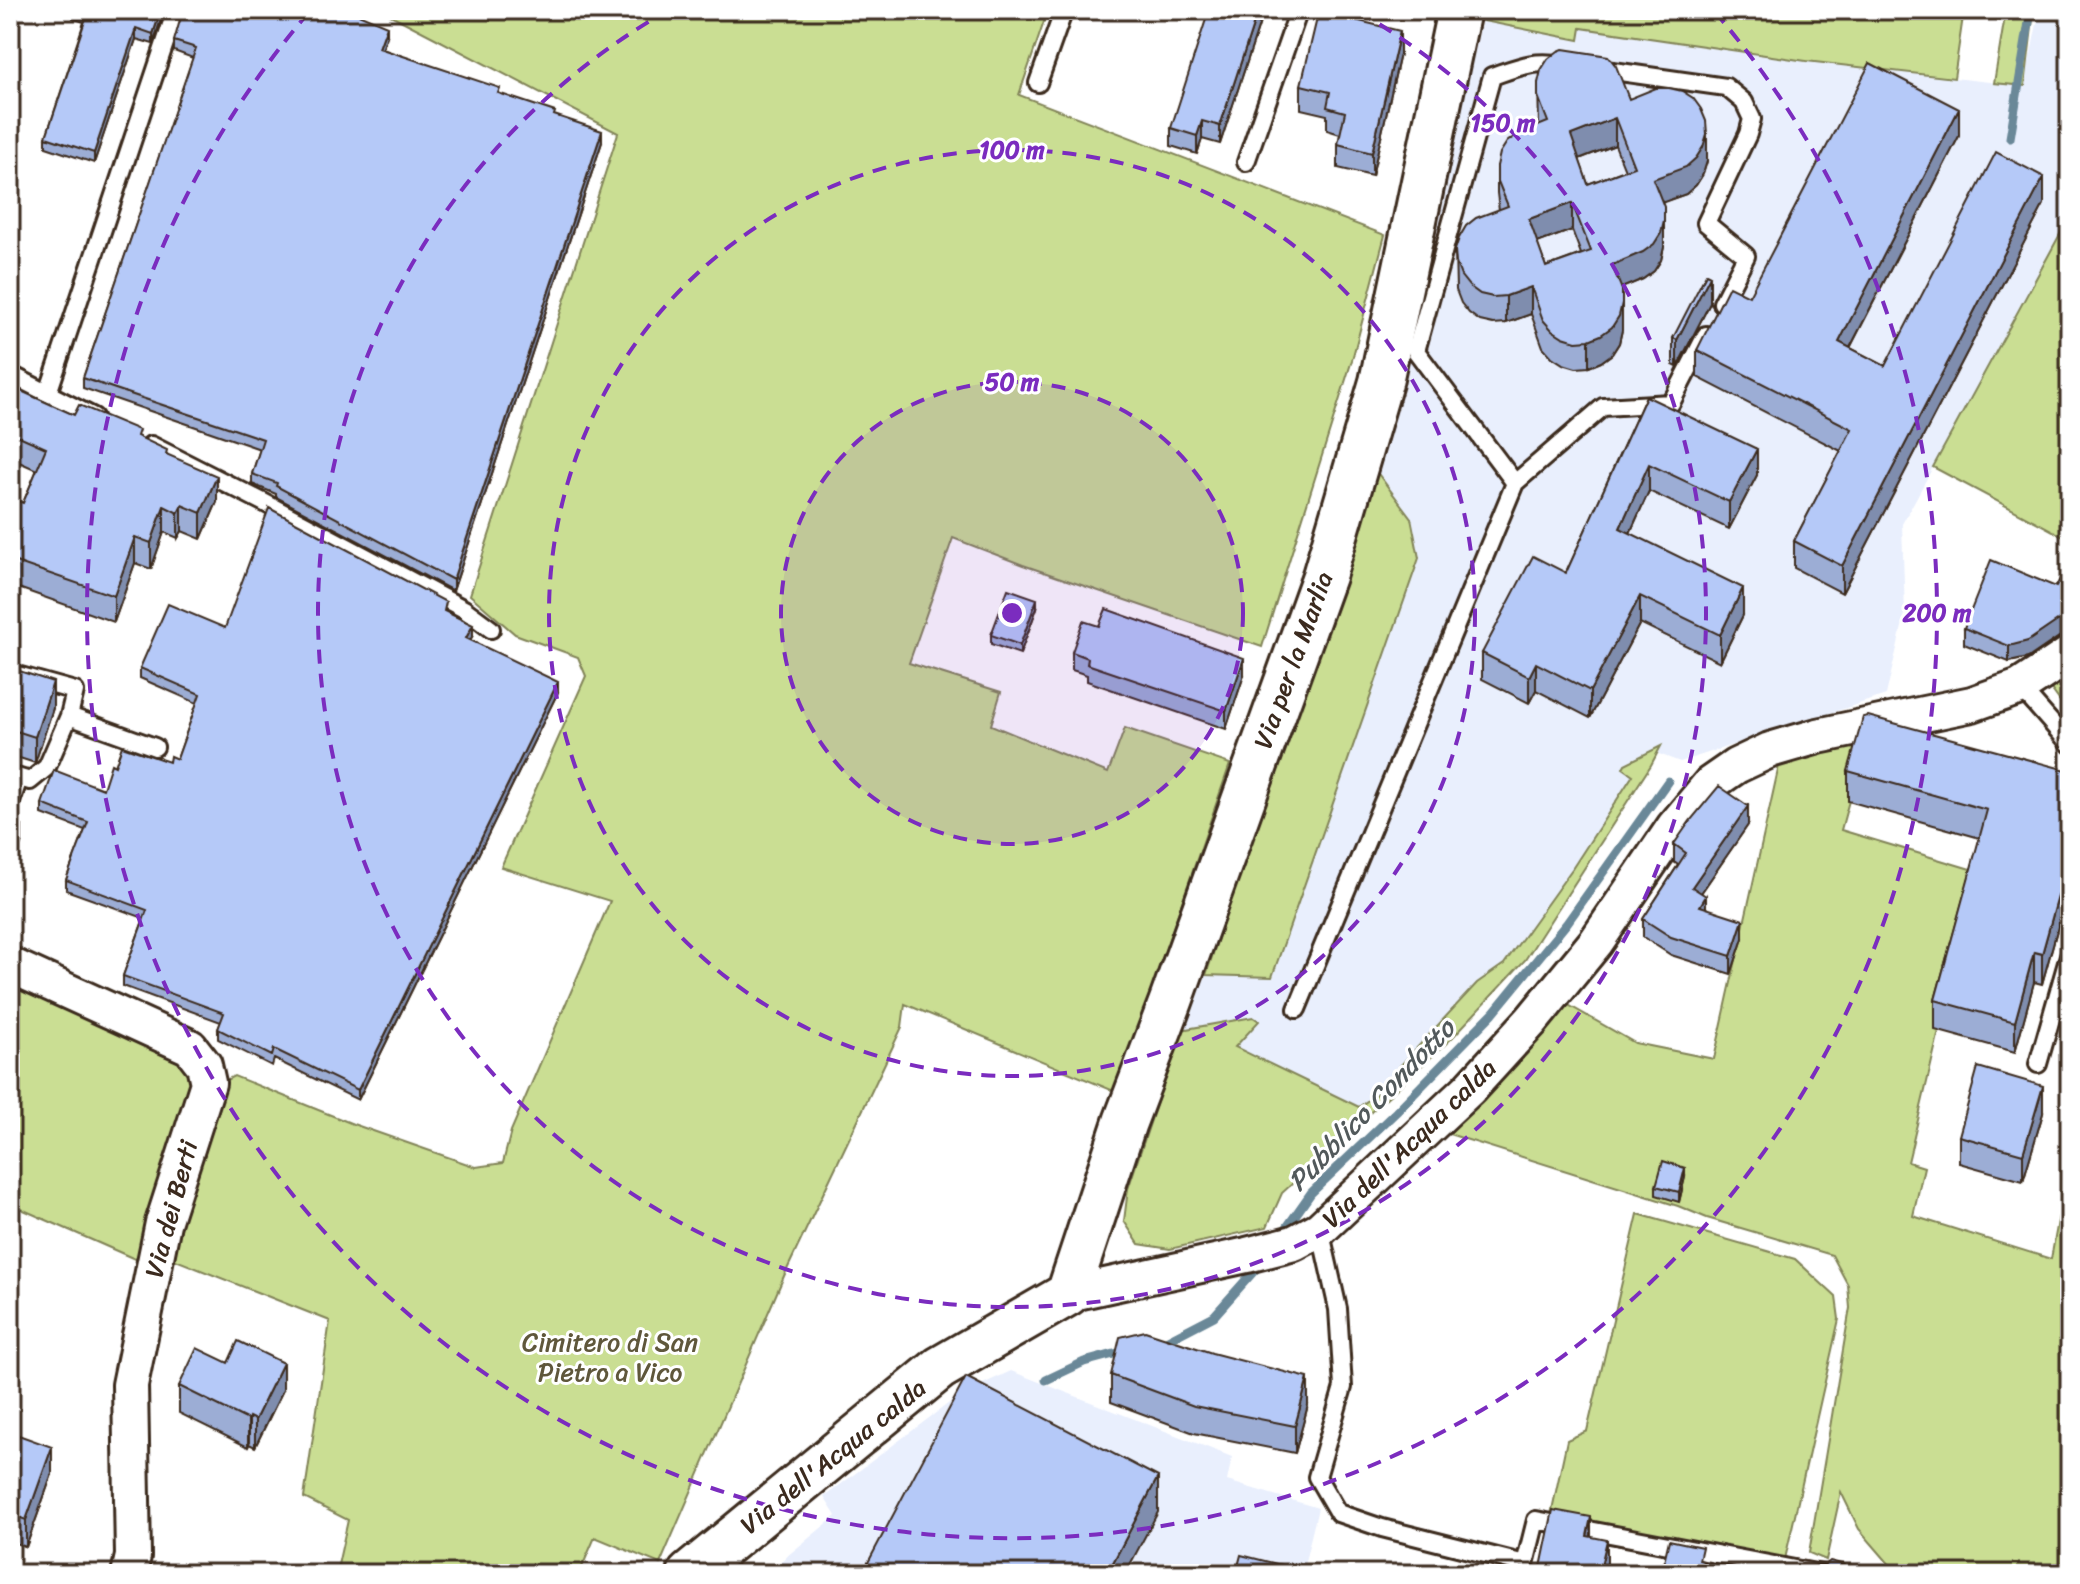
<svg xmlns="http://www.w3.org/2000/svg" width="2080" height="1584" viewBox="0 0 2080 1584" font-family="Sriracha,sans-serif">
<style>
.built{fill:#e9effd}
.green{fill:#cade93;stroke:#828458;stroke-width:2}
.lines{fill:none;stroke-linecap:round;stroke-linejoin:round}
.stream{stroke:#6a8898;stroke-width:9}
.service-casing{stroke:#3b2a1e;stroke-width:22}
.minor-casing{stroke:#3b2a1e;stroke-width:40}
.tertiary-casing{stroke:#3b2a1e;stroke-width:48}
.service{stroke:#fff;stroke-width:16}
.minor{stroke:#fff;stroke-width:34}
.tertiary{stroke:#fff;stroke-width:42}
.wall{fill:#9cadd5;stroke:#3b2a1e;stroke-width:2;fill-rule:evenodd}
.shaded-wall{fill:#7f8dae;stroke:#3b2a1e;stroke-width:2}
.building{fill:#b5c9f8;stroke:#3b2a1e;stroke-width:2;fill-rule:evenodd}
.ring{fill:none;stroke:#7b2cbf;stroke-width:4;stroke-dasharray:14 10}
.labels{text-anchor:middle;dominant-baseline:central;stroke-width:6;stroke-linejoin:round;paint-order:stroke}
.street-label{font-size:26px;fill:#3b2a1e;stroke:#fff}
.park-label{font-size:26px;fill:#5f573b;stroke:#fff}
.water-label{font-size:28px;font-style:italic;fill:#52595b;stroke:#fff}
.centre{fill:#7b2cbf;stroke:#fff;stroke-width:4}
.ring-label{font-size:24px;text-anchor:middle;font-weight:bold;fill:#7b2cbf;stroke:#fff;stroke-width:6;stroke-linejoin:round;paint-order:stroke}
</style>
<rect width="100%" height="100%" fill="#fff"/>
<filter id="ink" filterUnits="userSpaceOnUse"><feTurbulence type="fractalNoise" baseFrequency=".0125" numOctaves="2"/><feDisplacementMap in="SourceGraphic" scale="16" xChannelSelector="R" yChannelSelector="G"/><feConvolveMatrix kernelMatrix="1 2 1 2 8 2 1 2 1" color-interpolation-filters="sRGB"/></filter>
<g filter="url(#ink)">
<path class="built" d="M2040 10H2070V216L1902 524 1905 614 1886 695 1680 762 1651 751 1625 764 1624 768 1633 775 1572 869 1504 964 1477 983 1400 1066 1393 1081 1359 1107 1234 1046 1259 1021 1181 1030 1206 975 1273 977 1419 558 1411 518 1373 467 1393 402 1482 20 1578 40 1581 28 1806 61 2024 86Z
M1011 1371 1232 1457 1227 1481 1318 1508 1302 1574H779L781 1561 836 1516 824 1497 961 1394Z"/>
<path class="green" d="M381 10H1048L1019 95 1385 235 1352 360 1262 647 1023 565 953 538 909 663 1001 692 991 725 1108 773 1125 728 1230 764 1116 1092 905 1004 902 1027 784 1276 660 1564 595 1537 579 1574H336L348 1520 304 1498 330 1321 173 1259 220 1083 234 1076 353 1124 476 1167 503 1163 511 1131 610 901 501 867 586 676 578 657 515 634 470 595 618 133Z
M1471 10H1964L1954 78 1806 61 1581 28 1579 40 1469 18Z
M2006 10H2034L2025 86 1994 83Z
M2070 216V540L1933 467Z
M1373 467 1411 518 1419 558 1272 977 1206 975Z
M2070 675V715L2051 689Z
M1866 738 1841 830 1977 871 1908 1162 1924 1167 1913 1216 2051 1259 2070 1156V1574H1923L1891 1566 1859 1529 1841 1492 1826 1560 1809 1553 1850 1308 1848 1285 1832 1255 1707 1218 1678 1206 1449 1134 1563 1002 1635 1043 1714 1059 1780 761Z
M1661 746 1651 765 1525 960 1451 1039 1282 1193 1267 1227 1170 1249 1139 1244 1124 1221 1128 1189 1181 1030 1253 1017 1259 1021 1235 1047 1359 1107 1393 1081 1400 1066 1477 983 1504 964 1572 869 1633 775 1623 768 1625 764Z
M21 979 178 1055 195 1083 144 1263 10 1204V1007Z
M1638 1214 1795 1259 1836 1297 1839 1319 1783 1568 1549 1524 1567 1440 1587 1431Z"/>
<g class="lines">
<path class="stream" d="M2010 138 2031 10
M1280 1237 1311 1193 1396 1112 1493 1013 1567 923 1668 781
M1159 1343 1166 1341 1214 1316 1262 1262
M1046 1380 1084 1362 1125 1351"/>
<g class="service-casing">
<path id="service" d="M1599 69 1726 87 1744 102 1752 119 1748 134 1706 223 1746 256 1722 303
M1038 83 1064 10
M1246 162 1299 10
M10 374 94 417
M48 393 176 10
M151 445 263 502 464 609 491 629
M1515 483 1603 407 1671 403 1706 335
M10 673 75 691 69 716 155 747
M2020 687 2070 744
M10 775 30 781 47 767 69 716
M10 805 19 778
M1297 1009 1515 483 1416 351 1492 76C1521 66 1533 60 1564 65
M2038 1064 2070 952
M1320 1229 1338 1309 1343 1387 1317 1477 1338 1513 1382 1528 1525 1564 1536 1520 1821 1574"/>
</g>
<g class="minor-casing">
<path id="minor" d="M10 965 190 1047 204 1065 208 1083 163 1223 130 1385 133 1556 129 1574
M1068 1294 1247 1255 1294 1243 1320 1229 1469 1089 1532 1020 1596 942 1674 827 1710 784 1736 766 1770 750 1818 736 1972 704 2020 687 2070 654"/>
</g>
<g class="tertiary-casing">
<path id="tertiary" d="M689 1574 940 1368 1068 1294 1125 1122 1171 1001 1324 576 1381 382 1459 10"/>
</g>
<use href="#service" class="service"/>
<use href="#minor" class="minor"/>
<use href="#tertiary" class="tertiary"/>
</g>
<path class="wall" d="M73 10H164L153 44 136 39 94 163 46 147V137L84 22 73 18Z
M1264 10 1220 144 1202 139 1197 154 1171 146V128Z
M1353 19 1400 54 1372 176 1338 168V144L1340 134 1327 130V115L1301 109V85Z
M387 36 382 49 555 116 602 142 453 591 276 497V494L252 484V474L260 449 83 388V378L193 58 174 51V41Z
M1538 83 1629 99 1707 161 1703 174 1696 185 1686 194 1662 202 1664 247 1661 260 1654 271 1643 279 1621 288 1622 330 1619 343 1612 354 1601 362 1589 367 1576 368 1563 364 1552 357 1543 347 1531 314 1506 323 1493 324 1480 321 1469 313 1461 303 1456 290 1455 250 1499 210 1497 193V166L1539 126ZM1615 145 1625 170 1588 184 1579 159ZM1572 230 1581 254 1546 267 1537 243Z
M1959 136 1850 348 1885 366 2044 204 1842 593 1794 568V541L1841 451 1697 377V350L1749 296Z
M1710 303 1677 367 1673 365V338Z
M10 386 74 415 139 438 167 454 217 502 201 539 182 531 178 538 164 532 151 569 135 563 114 622 10 585V498L23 503 37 470 10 458Z
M1646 396 1757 475 1729 529 1649 491 1630 533 1743 615 1720 662 1640 623 1590 718 1536 690 1529 703 1482 679V653L1566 573Z
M2070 577V635L2059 637 2028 658 2009 662 1964 644V628L2056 587Z
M1037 608 1020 654 991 644V635Z
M446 612 473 635 470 640 558 692 358 1100 274 1059 272 1066 218 1039V1029L221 1022 123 986V976L144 918 66 890V880L85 830 42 814V804L103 789 115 766 169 762 177 759 197 703 140 678V668L225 628Z
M1099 626 1244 675 1226 729 1087 681V675L1072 670V652Z
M10 668 53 708 35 763 10 755Z
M1848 771H2070V883L2042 984 2034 982 2015 1052 1935 1030V1000L1980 838 1848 801Z
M10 821 22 841 15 861 10 859Z
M1748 825 1701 893 1706 909 1743 938 1731 974 1671 955 1643 937V919L1678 865 1674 862V844Z
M2043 1113 2023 1181 1959 1163V1136Z
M1685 1177 1679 1202 1656 1195V1186Z
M1111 1375 1308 1405 1295 1453 1194 1433 1111 1402Z
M179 1386 283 1390 255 1447 249 1444 248 1447 179 1413Z
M10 1432 52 1474 26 1547 10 1541Z"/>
<path class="shaded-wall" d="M161 10H164L153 44V34Z
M1258 10H1264L1220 144V126Z
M1349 10H1355L1347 42V18Z
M387 26V36L379 59V48Z
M136 28V39L94 163V153Z
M1400 31V54L1372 176V153Z
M1959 109V136L1839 369V342Z
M1615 118V145L1571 162V135Z
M1202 121V139L1197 154V136Z
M602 131V142L453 591V580Z
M1707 134V161L1703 174 1696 185 1686 194 1653 206V179Z
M2044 177V204L1842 593V566Z
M1572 203V230L1529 246V219Z
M1664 220V247L1661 260 1654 271 1643 279 1612 292V265Z
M1710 276V303L1677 367V340Z
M1531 287V314L1506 323V296Z
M1622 303V330L1619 343 1612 354 1601 362 1589 367V340Z
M1757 449V475L1729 529V502Z
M1649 464V491L1620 555V528Z
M217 476V502L201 539V513Z
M182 505V531L178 538V513Z
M164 506V532L151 569V543Z
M135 537V563L114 622V596Z
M1743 588V615L1720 662V635Z
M1640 596V623L1590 718V691Z
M1037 599V608L1020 654V645Z
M2070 618V635L2059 637 2028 658 2009 662V646L2059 620Z
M473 625V635L466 648V638Z
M1244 658V675L1226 729V711Z
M1536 663V690L1529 703V677Z
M53 682V708L35 763V737Z
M558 682V692L358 1100V1090Z
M1748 806V825L1692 906V887Z
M22 826V841L15 861V846Z
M2070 853V883L2042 984V954Z
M1706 896V915L1700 906Z
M1743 920V938L1731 974V956Z
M2034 952V982L2015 1052V1022Z
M2043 1086V1113L2023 1181V1154Z
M1685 1168V1177L1679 1202V1192Z
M283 1363V1390L255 1447V1420Z
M1308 1378V1405L1295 1453V1426Z
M249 1417V1444L248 1447V1420Z
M52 1447V1474L26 1547V1520Z
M1158 1477V1512L1125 1574H1107Z
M1591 1517V1542L1587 1536Z
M1607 1540V1565L1605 1574H1599Z"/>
<path class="building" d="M81 10H161L153 34 136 28 94 153 46 137 88 12Z
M183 10H349L387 26 379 48 500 88 498 93 555 112 554 115 602 131 453 580 276 486 277 483 252 474 263 439 83 378 196 48 174 41Z
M1209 10H1258L1220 126 1202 121 1197 136 1171 128Z
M1319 10H1349L1347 18 1400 31 1372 153 1338 144 1345 112 1327 107 1330 92 1301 85Z
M1563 49 1608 56 1616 66 1629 99 1656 88H1669L1682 91 1693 98 1701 109 1706 121 1707 134 1703 147 1696 158 1686 167 1653 179 1664 207V220L1661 233 1654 244 1643 252 1612 265 1622 290V303L1619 316 1612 327 1601 335 1589 340 1576 341 1563 337 1552 330 1543 320 1531 287 1506 296 1493 297 1480 294 1469 286 1461 276 1456 263 1455 250 1459 238 1466 226 1476 218 1508 206 1497 179V166L1500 153 1507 142 1518 134 1548 122 1538 96V83L1541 70 1548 59 1558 51ZM1615 118 1634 167 1588 184 1571 135ZM1572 203 1591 251 1546 267 1529 219Z
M1870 63 1959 109 1839 342 1885 366 1996 152 2044 177 1842 566 1794 541 1852 429 1697 350 1729 286 1749 296Z
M1706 274 1710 276 1677 340 1673 338Z
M10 386 74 415 79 405 139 430 137 436 167 450 166 454 217 476 201 513 182 505 178 513 164 506 151 543 135 537 114 596 10 560V498L23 503 46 448 10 432Z
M1646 396 1757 449 1729 502 1649 464 1620 528 1743 588 1720 635 1640 596 1590 691 1536 663 1529 677 1482 653 1533 556 1566 573Z
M269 508 446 602 444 611 473 625 466 638 558 682 358 1090 274 1049 272 1056 218 1029 224 1013 123 976 147 910 66 880 88 822 42 804 54 770 103 789 111 764 115 766 122 746 169 762 170 756 177 759 200 694 140 668 168 604 225 628Z
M1991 560 2056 587 2062 575 2070 577V618L2059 620 2028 641 2009 646 1964 628Z
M1008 589 1037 599 1020 645 991 635Z
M1106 609 1244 658 1226 711 1087 664 1088 658 1072 652 1083 621 1099 626Z
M10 668 53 682 35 737 10 729Z
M1868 716 2070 771V853L2042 954 2034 952 2015 1022 1935 1000 1987 810 1848 771 1863 717Z
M1719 786 1748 806 1692 887 1706 896 1700 906 1743 920 1731 956 1671 937 1643 919 1686 853 1674 844 1690 821Z
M10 821 22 826 15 846 10 844Z
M1978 1067 2043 1086 2023 1154 1959 1136Z
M1663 1161 1685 1168 1679 1192 1656 1186Z
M1145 1331 1212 1353 1308 1378 1295 1426 1194 1406 1111 1375 1120 1337Z
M238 1341 283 1363 255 1420 249 1417 248 1420 179 1386 197 1348 228 1363Z
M966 1377 1158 1477 1107 1574H862Z
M10 1432 52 1447 26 1520 10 1514Z
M1553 1510 1591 1517 1587 1536 1607 1540 1599 1574H1520L1522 1568 1540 1572Z
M1669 1540 1702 1547 1699 1560 1703 1561 1700 1574H1661Z
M1241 1555 1281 1565 1279 1574H1236Z
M1830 1561 1845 1565 1843 1574H1814L1816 1566H1824Z
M180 1565 225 1569V1574H179Z"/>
</g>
<circle cx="1012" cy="613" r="231" fill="#7b2cbf" fill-opacity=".12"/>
<g class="ring">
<circle cx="1012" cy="613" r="231"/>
<circle cx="1012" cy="613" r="463"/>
<path d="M1359 12A694 694 0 1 1 665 12"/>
<path d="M1715 12A925 925 0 1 1 309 12"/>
</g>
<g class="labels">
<g class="street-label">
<text transform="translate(1293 660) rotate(-70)">Via per la Marlia</text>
<text transform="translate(1409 1143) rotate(-44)">Via dell'Acqua calda</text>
<text transform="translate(171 1209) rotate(-75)">Via dei Berti</text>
<text transform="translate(833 1456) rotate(-39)">Via dell'Acqua calda</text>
</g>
<g class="park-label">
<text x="610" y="1342">Cimitero di San<tspan x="610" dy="30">Pietro a Vico</tspan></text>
</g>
<g class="water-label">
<text transform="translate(1371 1105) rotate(-46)">Pubblico Condotto</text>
</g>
</g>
<circle cx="1012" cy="613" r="12" class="centre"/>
<g class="ring-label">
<text x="1503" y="131">150 m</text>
<text x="1012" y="158">100 m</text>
<text x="1012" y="390">50 m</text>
<text x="1937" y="621">200 m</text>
</g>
<rect width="2080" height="1584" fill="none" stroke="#fff" stroke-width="40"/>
<rect x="20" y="20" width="2040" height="1544" fill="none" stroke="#3b2a1e" stroke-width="3" filter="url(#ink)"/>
</svg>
